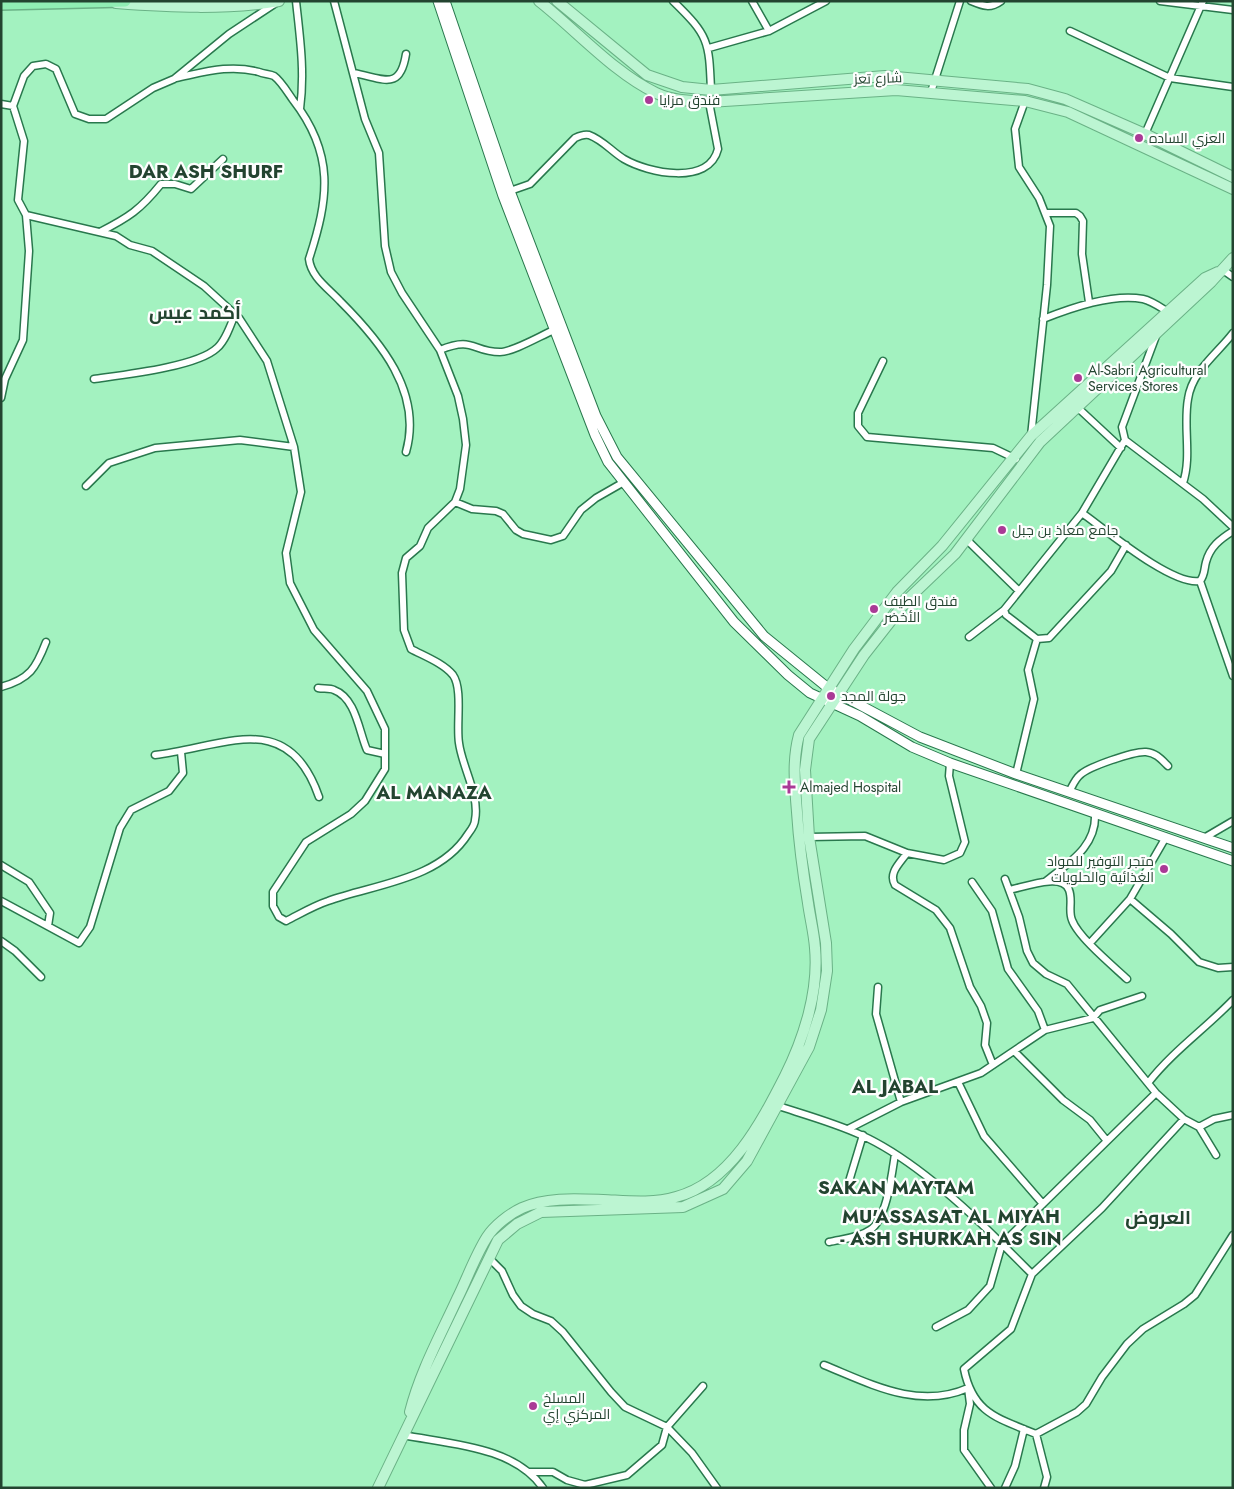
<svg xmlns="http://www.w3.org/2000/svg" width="1234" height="1489" viewBox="0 0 1234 1489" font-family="Jost,Cairo,sans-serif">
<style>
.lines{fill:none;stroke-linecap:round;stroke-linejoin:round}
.street-casing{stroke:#29784d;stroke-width:9}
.secondary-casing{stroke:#29784d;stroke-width:11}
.primary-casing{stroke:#6ab286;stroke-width:12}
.highway-casing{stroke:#6ab286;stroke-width:14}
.street{stroke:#fff;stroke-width:6}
.secondary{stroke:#fff;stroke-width:9}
.primary{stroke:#bcf5d2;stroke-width:10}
.highway{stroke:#90eeb4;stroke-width:11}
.poi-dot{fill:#aa3a96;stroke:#fefefe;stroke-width:2}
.labels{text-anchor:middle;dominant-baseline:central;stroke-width:4.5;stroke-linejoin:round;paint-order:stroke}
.street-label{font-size:14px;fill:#234430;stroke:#fefefe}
.poi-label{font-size:14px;fill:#234430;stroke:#fefefe;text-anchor:start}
.district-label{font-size:19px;font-weight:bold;fill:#234430;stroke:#fefefe}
</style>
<rect width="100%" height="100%" fill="#a3f2c0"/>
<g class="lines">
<g class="street-casing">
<path id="street" d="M296 1C300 38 305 72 300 109
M673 1C709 36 709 41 711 90
M752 1 769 31
M971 1C983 6 990 9 1001 1
M1160 1 1233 10
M1070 31 1170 78 1233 87
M709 48 769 31 826 1
M353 73C383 78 400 92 406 54
M176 78C205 72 230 64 259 72 263 74 270 74 274 76 281 81 288 93 293 100 335 154 329 198 309 259 311 277 328 288 340 301 380 341 423 392 406 452
M931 92 960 1
M1025 101 1015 129 1019 167 1039 198 1050 226 1047 285 1031 436
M1 104 13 106
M1145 134 1203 1
M510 191 530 184 575 138C579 136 584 134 589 135 603 140 612 152 624 159 648 173 709 186 718 149L709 102
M1045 213H1076L1080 216 1083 221 1082 254 1089 302
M26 215 116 236 130 245 152 251 204 286 239 318 267 361 294 447 301 492 286 553 290 583 314 630 367 691 385 729V769L365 801 351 814 306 842 273 892V906L279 917 286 921C300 914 313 906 328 901 375 884 439 880 468 834 471 830 475 825 475 820 480 795 462 767 459 743 456 725 463 689 453 675 443 663 424 656 411 649L404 630 402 573 406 558 420 546 428 528 455 502 460 489 466 445 463 419 458 396 440 350 402 293 391 272 385 246 379 153 365 119 334 1
M100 232C129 217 140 210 161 184H175L191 189 223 159
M1223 270 1233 277
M1043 319C1071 308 1113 293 1143 299 1152 301 1160 307 1168 312
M440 350C474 336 472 352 500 352 513 352 540 336 554 330
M883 361 858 413V426L867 437 993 448 1016 459
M94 379C122 375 197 367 217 348 226 340 231 324 235 314
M1 398 5 379 23 340 29 251 26 215 18 200 24 141 13 106 24 76 33 66 46 64 56 69 75 114 89 119H106L153 88 174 79 229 34 276 3
M1077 407 1121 448
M1125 440 1203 499 1233 527
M1183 483C1192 456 1183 427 1188 399 1192 371 1217 354 1233 333
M86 486 109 463 155 448 240 440 294 447
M455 502 472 509 496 511 503 514 516 530 523 534 551 540 563 536 581 510 596 498 624 482
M1082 513C1106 530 1172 586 1200 581
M966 539 1018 590
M1200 581 1233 676
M1200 581C1205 575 1204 569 1206 562 1210 547 1220 539 1233 531
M1004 610 1006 615 1037 639 1049 638 1111 571 1126 545
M969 637 1004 610 1082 513 1125 440 1122 427 1156 336
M1 687C30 679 36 668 46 642
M318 688C323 689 330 688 334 690 356 698 359 732 367 750L385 754
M155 755C224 747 288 707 319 797
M1016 774 1034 699 1028 670 1037 639
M1069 792C1072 787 1075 779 1080 775 1088 767 1134 751 1146 752 1156 753 1161 759 1168 766
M809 837 865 836 907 853 944 860 960 853 965 842 949 776 950 763
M1204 838 1233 821
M907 853C900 863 888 873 895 885L936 910 950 928 970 987 981 1006 987 1023 985 1045 993 1065
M1 865 29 882 50 913 48 926
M1005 879 1019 917 1027 951 1033 963 1046 974 1067 984 1156 1093 1184 1119 1199 1127 1216 1155
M1046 881C1070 862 1097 846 1095 813
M972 882 992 911 1008 969 1038 1011 1045 1030
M1009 890C1024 887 1063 872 1069 890 1073 900 1068 911 1072 920 1078 937 1113 966 1127 979
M1130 899 1171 934 1199 962 1218 968 1233 967
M1 901 79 943 90 927 120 828 131 810 169 791 183 773 181 752
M1 941 15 951 41 977
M1090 943 1130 899 1166 837
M878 987 876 1014 901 1102
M1014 1051 1063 1100 1090 1120 1107 1141
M958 1082 984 1136 1043 1204
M1148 1083C1173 1051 1205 1029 1233 1000
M778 1106C806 1115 835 1123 861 1135 910 1157 964 1206 1002 1244L990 1286 968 1310 936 1327
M1184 1119 1102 1208 1032 1274 1011 1329 964 1369C973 1414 998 1418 1036 1434L1077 1412 1086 1404 1102 1377 1127 1344 1143 1329 1184 1304 1195 1295 1233 1235
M1199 1127 1214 1119 1233 1115
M848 1129 901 1102 981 1073 1045 1030 1093 1018 1100 1010 1142 996
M847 1188 863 1135
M829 1242C842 1239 859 1238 870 1230 887 1219 892 1173 895 1154
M489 1258 502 1271 513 1295 521 1306 533 1314 551 1321 563 1332 611 1392 625 1407 667 1427 692 1453 717 1488
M1032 1274 1002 1244 1156 1093
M824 1365C871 1384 918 1410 968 1388L970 1404 964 1430V1450L991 1488
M1036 1434 1047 1477 1044 1488
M403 1435C449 1444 514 1446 543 1488
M528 1472H553L567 1480 585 1485 627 1475 662 1445 667 1427 703 1386
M1005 1488 1015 1466 1024 1429"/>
</g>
<g class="secondary-casing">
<path id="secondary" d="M438 1 503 196 595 435 608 462 734 622 788 675 810 693 860 716 912 747 950 763 1233 861
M445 1 510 191 596 416 617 457 764 636 828 688 920 737 1016 774 1233 848"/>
</g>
<g class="primary-casing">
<path id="primary" d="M539 1C576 30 614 73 656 93 673 101 691 101 709 102L896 90 1025 101 1068 112 1233 189
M557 1 647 75 682 87 711 90 885 76 1028 89 1065 99 1145 134 1233 177
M116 3C170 7 226 10 279 1
M410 1412C420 1372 440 1336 457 1299 467 1279 475 1256 487 1237 494 1226 509 1214 522 1208 546 1197 577 1199 603 1200 627 1201 652 1204 676 1197 730 1183 761 1123 785 1076 804 1038 819 991 815 948 814 933 810 918 808 903 803 873 799 843 797 812 795 786 792 761 799 735L854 649 897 592 942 546 1031 436 1205 278 1218 272
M378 1488 498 1240 517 1224 541 1212 683 1207 723 1189 747 1161 809 1047 821 1010 827 971 826 943 809 837 805 770 809 739 864 655 908 599 955 554 1040 442 1211 282 1233 258"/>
</g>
<g class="highway-casing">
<path id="highway" d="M1 4 125 1"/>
</g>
<use href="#street" class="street"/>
<use href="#secondary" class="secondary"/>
<use href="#primary" class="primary"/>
<use href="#highway" class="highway"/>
</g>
<g class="poi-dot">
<circle cx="649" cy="100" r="5"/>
<circle cx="1139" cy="138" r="5"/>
<circle cx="1078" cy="378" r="5"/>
<circle cx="1002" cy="530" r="5"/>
<circle cx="874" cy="609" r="5"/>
<circle cx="831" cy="696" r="5"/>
<path d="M786.5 779.5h5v5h5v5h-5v5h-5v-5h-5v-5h5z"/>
<circle cx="1164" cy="869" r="5"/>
<circle cx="533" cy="1406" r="5"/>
</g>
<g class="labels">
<g class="street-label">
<text transform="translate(878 78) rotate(-2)">شارع تعز</text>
</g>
<g class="poi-label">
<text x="659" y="100">فندق مزايا</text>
<text x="1149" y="138">العزي الساده</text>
<text x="1088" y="370">Al-Sabri Agricultural<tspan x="1088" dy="16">Services Stores</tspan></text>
<text x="1012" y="530">جامع معاذ بن جبل</text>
<text x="884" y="601">فندق الطيف<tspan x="884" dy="16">الأخضر</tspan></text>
<text x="841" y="696">جولة المجد</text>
<text x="800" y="787">Almajed Hospital</text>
<text x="1154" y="861" text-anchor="end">متجر التوفير للمواد<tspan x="1154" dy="16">الغذائية والحلويات</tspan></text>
<text x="543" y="1398">المسلخ<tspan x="543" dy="16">المركزي إي</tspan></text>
</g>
<g class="district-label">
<text x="206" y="171">DAR ASH SHURF</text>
<text x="195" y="312">أكمد عيس</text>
<text x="434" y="792">AL MANAZA</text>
<text x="895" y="1086">AL JABAL</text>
<text x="896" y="1187">SAKAN MAYTAM</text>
<text x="951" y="1216">MU'ASSASAT AL MIYAH<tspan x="951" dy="22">- ASH SHURKAH AS SIN</tspan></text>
<text x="1158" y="1217">العروض</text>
</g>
</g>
<rect width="1234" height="1489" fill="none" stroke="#234430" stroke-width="5"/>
</svg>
